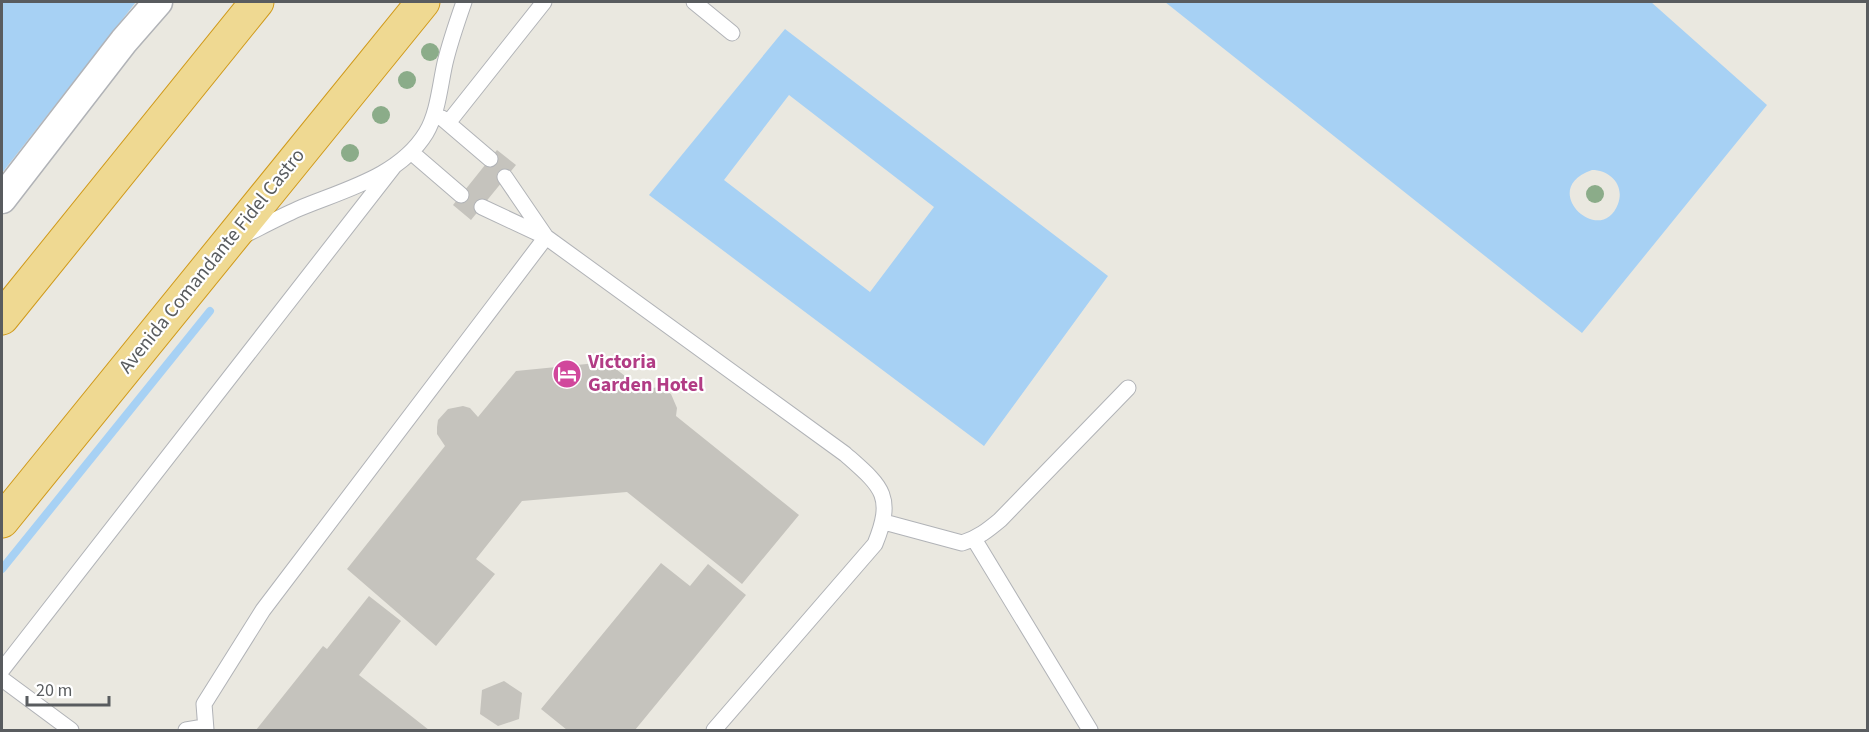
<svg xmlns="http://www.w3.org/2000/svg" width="1869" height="732" viewBox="0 0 1869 732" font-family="'Source Sans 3',sans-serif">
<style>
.water{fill:#a7d1f4;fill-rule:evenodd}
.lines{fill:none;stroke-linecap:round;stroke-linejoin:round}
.stream{stroke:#a7d1f4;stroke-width:8}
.building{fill:#c5c3bd}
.service-casing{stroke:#b1b3b7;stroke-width:17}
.minor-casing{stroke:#b1b3b7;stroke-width:31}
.motorway-casing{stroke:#d09a1b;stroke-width:35}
.service{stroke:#fff;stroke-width:15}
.minor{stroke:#fff;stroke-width:28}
.motorway{stroke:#efd992;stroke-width:33}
.tree{fill:#8bac89}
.labels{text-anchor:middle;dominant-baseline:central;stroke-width:4.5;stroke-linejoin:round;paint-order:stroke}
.street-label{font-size:20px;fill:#595c5f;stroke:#fff}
.hotel-label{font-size:20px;font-weight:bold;fill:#b23c85;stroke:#fff;text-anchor:start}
</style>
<rect width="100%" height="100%" fill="#eae8e0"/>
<path class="water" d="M2 2H136L2 173Z
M1165 2H1651L1767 105 1582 333ZM1592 170C1610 170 1625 185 1618 204 1601 249 1536 189 1592 170Z
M785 29 1108 276 984 446 649 195ZM789 95 934 207 870 292 724 180Z"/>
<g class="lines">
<path class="stream" d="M2 569 210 311"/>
</g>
<path class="building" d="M497 150 516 165 471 220 453 205Z
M607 362 643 390 658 387 671 394 677 408 676 416 799 515 742 584 627 492 522 501 476 559 495 574 436 646 347 569 445 446 437 434V427L438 420 448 409 463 406 470 408 478 417 516 371Z
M661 563 690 586 708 564 746 595 635 730H567L541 709Z
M369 596 401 621 359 675 429 730H256L323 646 327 649Z
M504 681 522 693 519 719 498 726 480 714 482 690Z"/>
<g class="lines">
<g class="service-casing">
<path id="service" d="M694 2 732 33
M442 118 490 159
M448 123 544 2
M411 152 461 195
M505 177 546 237
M482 207 546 237 845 454C881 486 895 495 875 544L714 730
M245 235C263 226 280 217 298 209 343 190 399 177 426 133 438 113 440 85 445 63 450 42 457 22 464 2
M884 522 962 543C978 538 988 530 1000 520L1128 388
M974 539 1090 730
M2 670 395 165
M2 679 71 730
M186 730 204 727
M206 730 204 704 263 610 546 237"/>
</g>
<g class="minor-casing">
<path id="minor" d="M2 199 124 41 158 2"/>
</g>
<g class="motorway-casing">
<path id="motorway" d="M2 318 257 2
M2 521 423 2"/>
</g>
<use href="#service" class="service"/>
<use href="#minor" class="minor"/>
<use href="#motorway" class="motorway"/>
</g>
<g class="tree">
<circle cx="430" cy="52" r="9"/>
<circle cx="407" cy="80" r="9"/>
<circle cx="381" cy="115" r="9"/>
<circle cx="350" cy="153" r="9"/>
<circle cx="1595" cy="194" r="9"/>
</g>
<defs>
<g id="hotel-disc" transform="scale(1.5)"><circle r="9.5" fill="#d1479c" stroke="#fff"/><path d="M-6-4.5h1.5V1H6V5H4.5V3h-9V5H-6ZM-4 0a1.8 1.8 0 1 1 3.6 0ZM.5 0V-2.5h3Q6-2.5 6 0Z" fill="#fff"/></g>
</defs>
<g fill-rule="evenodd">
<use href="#hotel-disc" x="567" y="374"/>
</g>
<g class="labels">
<g class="street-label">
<text transform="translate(212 261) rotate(-51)">Avenida Comandante Fidel Castro</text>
</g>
<g class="hotel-label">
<text x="588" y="362">Victoria<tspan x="588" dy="23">Garden Hotel</tspan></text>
</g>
</g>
<rect width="1869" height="732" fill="none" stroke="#595c5f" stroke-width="6"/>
<path d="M27 696v9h82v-9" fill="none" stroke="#595c5f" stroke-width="3"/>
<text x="36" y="696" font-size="18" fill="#595c5f" stroke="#ffffff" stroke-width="4.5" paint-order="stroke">20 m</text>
</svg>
